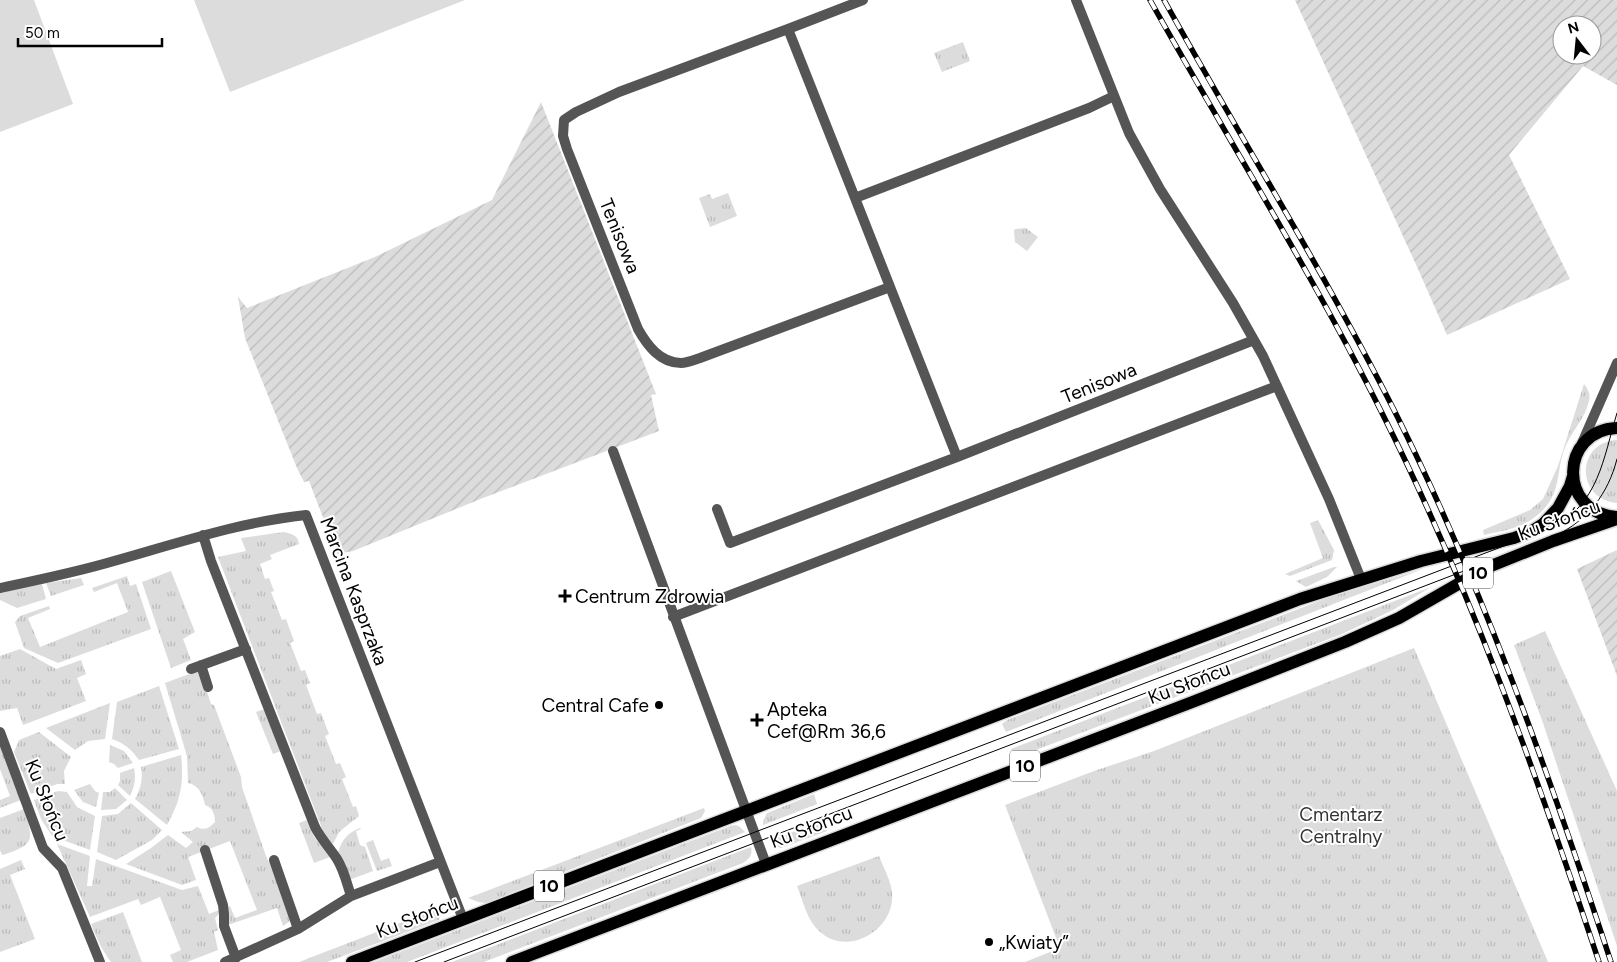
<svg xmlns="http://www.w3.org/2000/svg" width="1617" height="962" viewBox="0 0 1617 962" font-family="Figtree,sans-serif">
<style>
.grass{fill:url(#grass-tufts)}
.garden{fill:url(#garden-furrows);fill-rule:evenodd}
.pitch{fill:#dcdcdc}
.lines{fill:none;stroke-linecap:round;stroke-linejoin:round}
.primary-casing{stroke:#dbdbdb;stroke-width:15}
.minor{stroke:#555;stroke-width:10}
.tertiary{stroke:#555;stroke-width:10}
.primary{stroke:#000;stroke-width:12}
.tram{stroke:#000;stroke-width:1}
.rail-casing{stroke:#000;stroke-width:5.5}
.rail{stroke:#fff;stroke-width:4;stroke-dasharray:11;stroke-linecap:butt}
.poi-dot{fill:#000;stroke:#fff;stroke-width:2}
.labels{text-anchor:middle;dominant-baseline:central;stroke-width:4;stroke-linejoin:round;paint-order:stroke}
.shield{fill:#fff;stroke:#4c4c4c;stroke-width:1}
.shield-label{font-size:18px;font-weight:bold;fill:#000}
.street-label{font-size:19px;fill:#000;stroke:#fff}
.poi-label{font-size:19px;fill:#000;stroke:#fff;text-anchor:start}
.park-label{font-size:19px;fill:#333;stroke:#fff}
</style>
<defs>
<pattern id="grass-tufts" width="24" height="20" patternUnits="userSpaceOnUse" patternTransform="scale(1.25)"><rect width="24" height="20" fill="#dcdcdc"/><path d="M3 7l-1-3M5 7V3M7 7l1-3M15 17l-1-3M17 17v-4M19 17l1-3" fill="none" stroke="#bbb"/></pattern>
<pattern id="garden-furrows" width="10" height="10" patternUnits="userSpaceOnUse" patternTransform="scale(1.25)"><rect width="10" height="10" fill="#dcdcdc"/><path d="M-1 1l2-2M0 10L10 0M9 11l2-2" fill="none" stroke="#bbb"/></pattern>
</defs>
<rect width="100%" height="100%" fill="#fff"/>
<path class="grass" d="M963 42 970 61 942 72 934 53Z
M728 193 737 216 710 227 699 198 710 194 712 199Z
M1026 228 1038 237 1027 251 1015 242 1014 231 1015 229Z
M1584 384C1588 389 1591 395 1589 401 1585 418 1573 430 1566 445 1556 467 1562 491 1543 510 1524 529 1509 529 1484 535L1483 530 1530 510 1543 499 1558 466Z
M1617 440V503C1575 499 1576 442 1617 440Z
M1318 520 1334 550 1332 560 1290 576 1285 574 1323 558 1310 523Z
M284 532C292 534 298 535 299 544L270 555 272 559 260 564 265 579 269 578 274 591 271 592 282 620 286 619 294 641 290 643 301 671 305 670 310 683 306 685 317 714 321 713 329 734 325 736 336 764 340 763 346 777 342 779 353 807 356 806 359 816 339 832 333 844 328 839 323 831 218 557 246 551 241 538Z
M1334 567H1337L1327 577 1306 587 1296 581Z
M1423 569 1006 732 1002 724 1007 720 1330 597Z
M171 571 195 632 183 639 191 660 171 668 142 582Z
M127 576 130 586 136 584 151 629 58 663 24 648 15 622 20 616 49 606 50 609 28 618 40 647 128 612 117 583 94 592 92 588Z
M81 578 84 585 51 596 46 583Z
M42 584 46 599 17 608 0 600V592Z
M1431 587 1393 610 1342 634 1015 758 1014 757 1011 749Z
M1545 631 1617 791V946L1543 723 1514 645Z
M1414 648 1548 962H1025L1060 948 1005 805 1094 771 1154 751Z
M20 649 56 669 81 660 86 674 77 678 86 701 23 725 17 708 0 711V656Z
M197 671 201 673 211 704 214 705 241 777 242 787 266 856 283 892 290 921 283 926 277 908 228 925 226 908 230 906 235 918 257 910 230 841 188 857 196 880 182 885 126 864 151 848 168 835 186 848 193 842 181 832 191 831 197 827C205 831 209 828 215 822 215 814 213 808 205 805 203 795 199 785 188 783L187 756 165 683Z
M159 686 179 749 139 760C132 750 124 743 112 739L117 702Z
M110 703 105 739 88 741 75 750 46 728Z
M265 709 281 751 273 754 256 712Z
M39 732 71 757 64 771 65 784H57L31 794 14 752 19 740Z
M0 745 21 800 0 808V800L10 796 0 769Z
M110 745 124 751 133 763 118 768 114 764 109 762Z
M181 755C184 783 181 800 167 825L135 799C141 788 143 779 141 767Z
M134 768C136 778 135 786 130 796L118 785 120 781V773Z
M90 784 95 791 99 793 96 807 83 802 74 790Z
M115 788 127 800 116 809 101 810 103 792H110Z
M58 791 67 792 77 807 95 816 90 850 52 836 41 819 34 800Z
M814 794 817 804 763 825V821L767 813Z
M131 803 162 830 152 840 116 860 97 852 102 816 118 814Z
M704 808 705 811 701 818 486 903 478 902 468 898Z
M24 809C34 840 35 845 2 855L0 850V818Z
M307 820 314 837 330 857 314 863 299 823Z
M823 820 827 831 781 848 773 845 770 841Z
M736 825 740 827 745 832 407 962H374L730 826Z
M360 828 361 829 356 831 360 845 365 847 373 871 349 880 338 853C341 841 348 832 360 828Z
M373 840 381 861 389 858 392 866 377 871 366 843Z
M57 844 90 856 87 886H92L96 859 182 890 198 886 209 914 219 910 220 913 215 918 218 930 214 932 218 950 187 962H173L170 955 181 950 160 897 141 905 138 899 90 917Z
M751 847C753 855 749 859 743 863L484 962H452Z
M879 856C884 869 894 886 892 900 889 934 845 956 819 931 807 920 803 901 797 886Z
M21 860 25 869 10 875 35 939 0 952V869Z
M444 906 439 920 327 962H299Z
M123 912 142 962H111C102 950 97 939 91 924Z"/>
<path class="garden" d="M1295 0H1617V85L1583 66 1509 155 1570 279 1447 335 1418 269ZM1562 25H1592V55H1562Z
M541 102 656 394 651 395 659 431 483 498 353 551 337 554 309 481 304 482 297 468 245 338 238 297 247 308 375 257 492 200Z
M1617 550V676L1577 569Z"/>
<path class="pitch" d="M0 0H34L73 104 0 132Z
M194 0H465L230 92Z"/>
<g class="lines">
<g class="primary-casing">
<path id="primary" d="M1617 428C1560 430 1557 513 1617 517
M352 962 1300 599 1421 561 1514 538 1532 531 1543 524 1558 508 1570 486 1573 476
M512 962 1195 701 1345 642 1399 618 1486 568 1553 541 1617 519"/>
</g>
<path class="minor" d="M863 0 788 29 855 198 1089 108 1114 96
M1076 0 1129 133 1160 189 1233 303 1263 356 1329 499 1361 579
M788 29 619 92 576 112 564 120 563 136 567 149 638 329C647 345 660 363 681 363 687 363 694 360 700 358L890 287
M855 198 957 457 1254 340
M613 451 766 864
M717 509 730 543 957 457
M203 535 211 561 315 827C321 839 330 848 337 859 344 870 347 884 351 896
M0 588C38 580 77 572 114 561 178 543 240 522 306 515L463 919
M673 617 1277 386
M201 665 208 687
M191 669 246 649
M0 732 43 848 62 868 100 962
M205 850 223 905 224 914V926L236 958
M274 860 298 929
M225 962 298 929 351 896 440 862"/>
<path class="tertiary" d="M1582 443 1617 363"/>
<use href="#primary" class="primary"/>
<path class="tram" d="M415 962 1551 528C1599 504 1603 459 1617 413
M444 962 1555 536C1588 520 1608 494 1617 459"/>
<g class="rail-casing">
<path id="rail" d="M1150 0C1227 138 1312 273 1383 415 1471 590 1537 776 1599 962
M1164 0C1240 137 1323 270 1394 410 1483 587 1549 774 1611 962"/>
</g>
<use href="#rail" class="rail"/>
</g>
<g class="poi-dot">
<path d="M562.5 588.5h5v5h5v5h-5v5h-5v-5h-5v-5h5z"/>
<circle cx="659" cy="705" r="5"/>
<path d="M754.5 712.5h5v5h5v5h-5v5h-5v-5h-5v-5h5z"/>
<circle cx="989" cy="942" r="5"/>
</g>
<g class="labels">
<g class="shield">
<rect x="1463" y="557.5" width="30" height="31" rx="4"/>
<rect x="1010" y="750.5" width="30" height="31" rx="4"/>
<rect x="534" y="870.5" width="30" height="31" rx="4"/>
</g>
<g class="shield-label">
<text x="1478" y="573">10</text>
<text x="1025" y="766">10</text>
<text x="549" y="886">10</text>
</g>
<g class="street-label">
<text transform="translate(620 236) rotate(68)">Tenisowa</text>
<text transform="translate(1099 383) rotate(-22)">Tenisowa</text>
<text transform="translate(1559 520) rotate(-20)">Ku Słońcu</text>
<text transform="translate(354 591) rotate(69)">Marcina Kasprzaka</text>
<text transform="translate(1189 683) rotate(-21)">Ku Słońcu</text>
<text transform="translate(47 800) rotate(68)">Ku Słońcu</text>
<text transform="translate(811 827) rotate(-21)">Ku Słońcu</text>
<text transform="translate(417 917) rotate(-21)">Ku Słońcu</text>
</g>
<g class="poi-label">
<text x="575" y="596">Centrum Zdrowia</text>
<text x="649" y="705" text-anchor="end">Central Cafe</text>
<text x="767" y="709">Apteka<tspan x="767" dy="22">Cef@Rm 36,6</tspan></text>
<text x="999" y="942">„Kwiaty”</text>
</g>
<g class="park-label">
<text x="1341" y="814">Cmentarz<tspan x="1341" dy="22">Centralny</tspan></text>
</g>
</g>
<g transform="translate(1577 40) rotate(344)"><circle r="24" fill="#ffffff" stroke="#999999"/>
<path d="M0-4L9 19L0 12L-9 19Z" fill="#000000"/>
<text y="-8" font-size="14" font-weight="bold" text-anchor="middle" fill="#000000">N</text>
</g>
<path d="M18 38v8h144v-8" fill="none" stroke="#000000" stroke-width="2.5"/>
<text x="25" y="38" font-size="15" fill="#000000" stroke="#ffffff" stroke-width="4" paint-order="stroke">50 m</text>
</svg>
